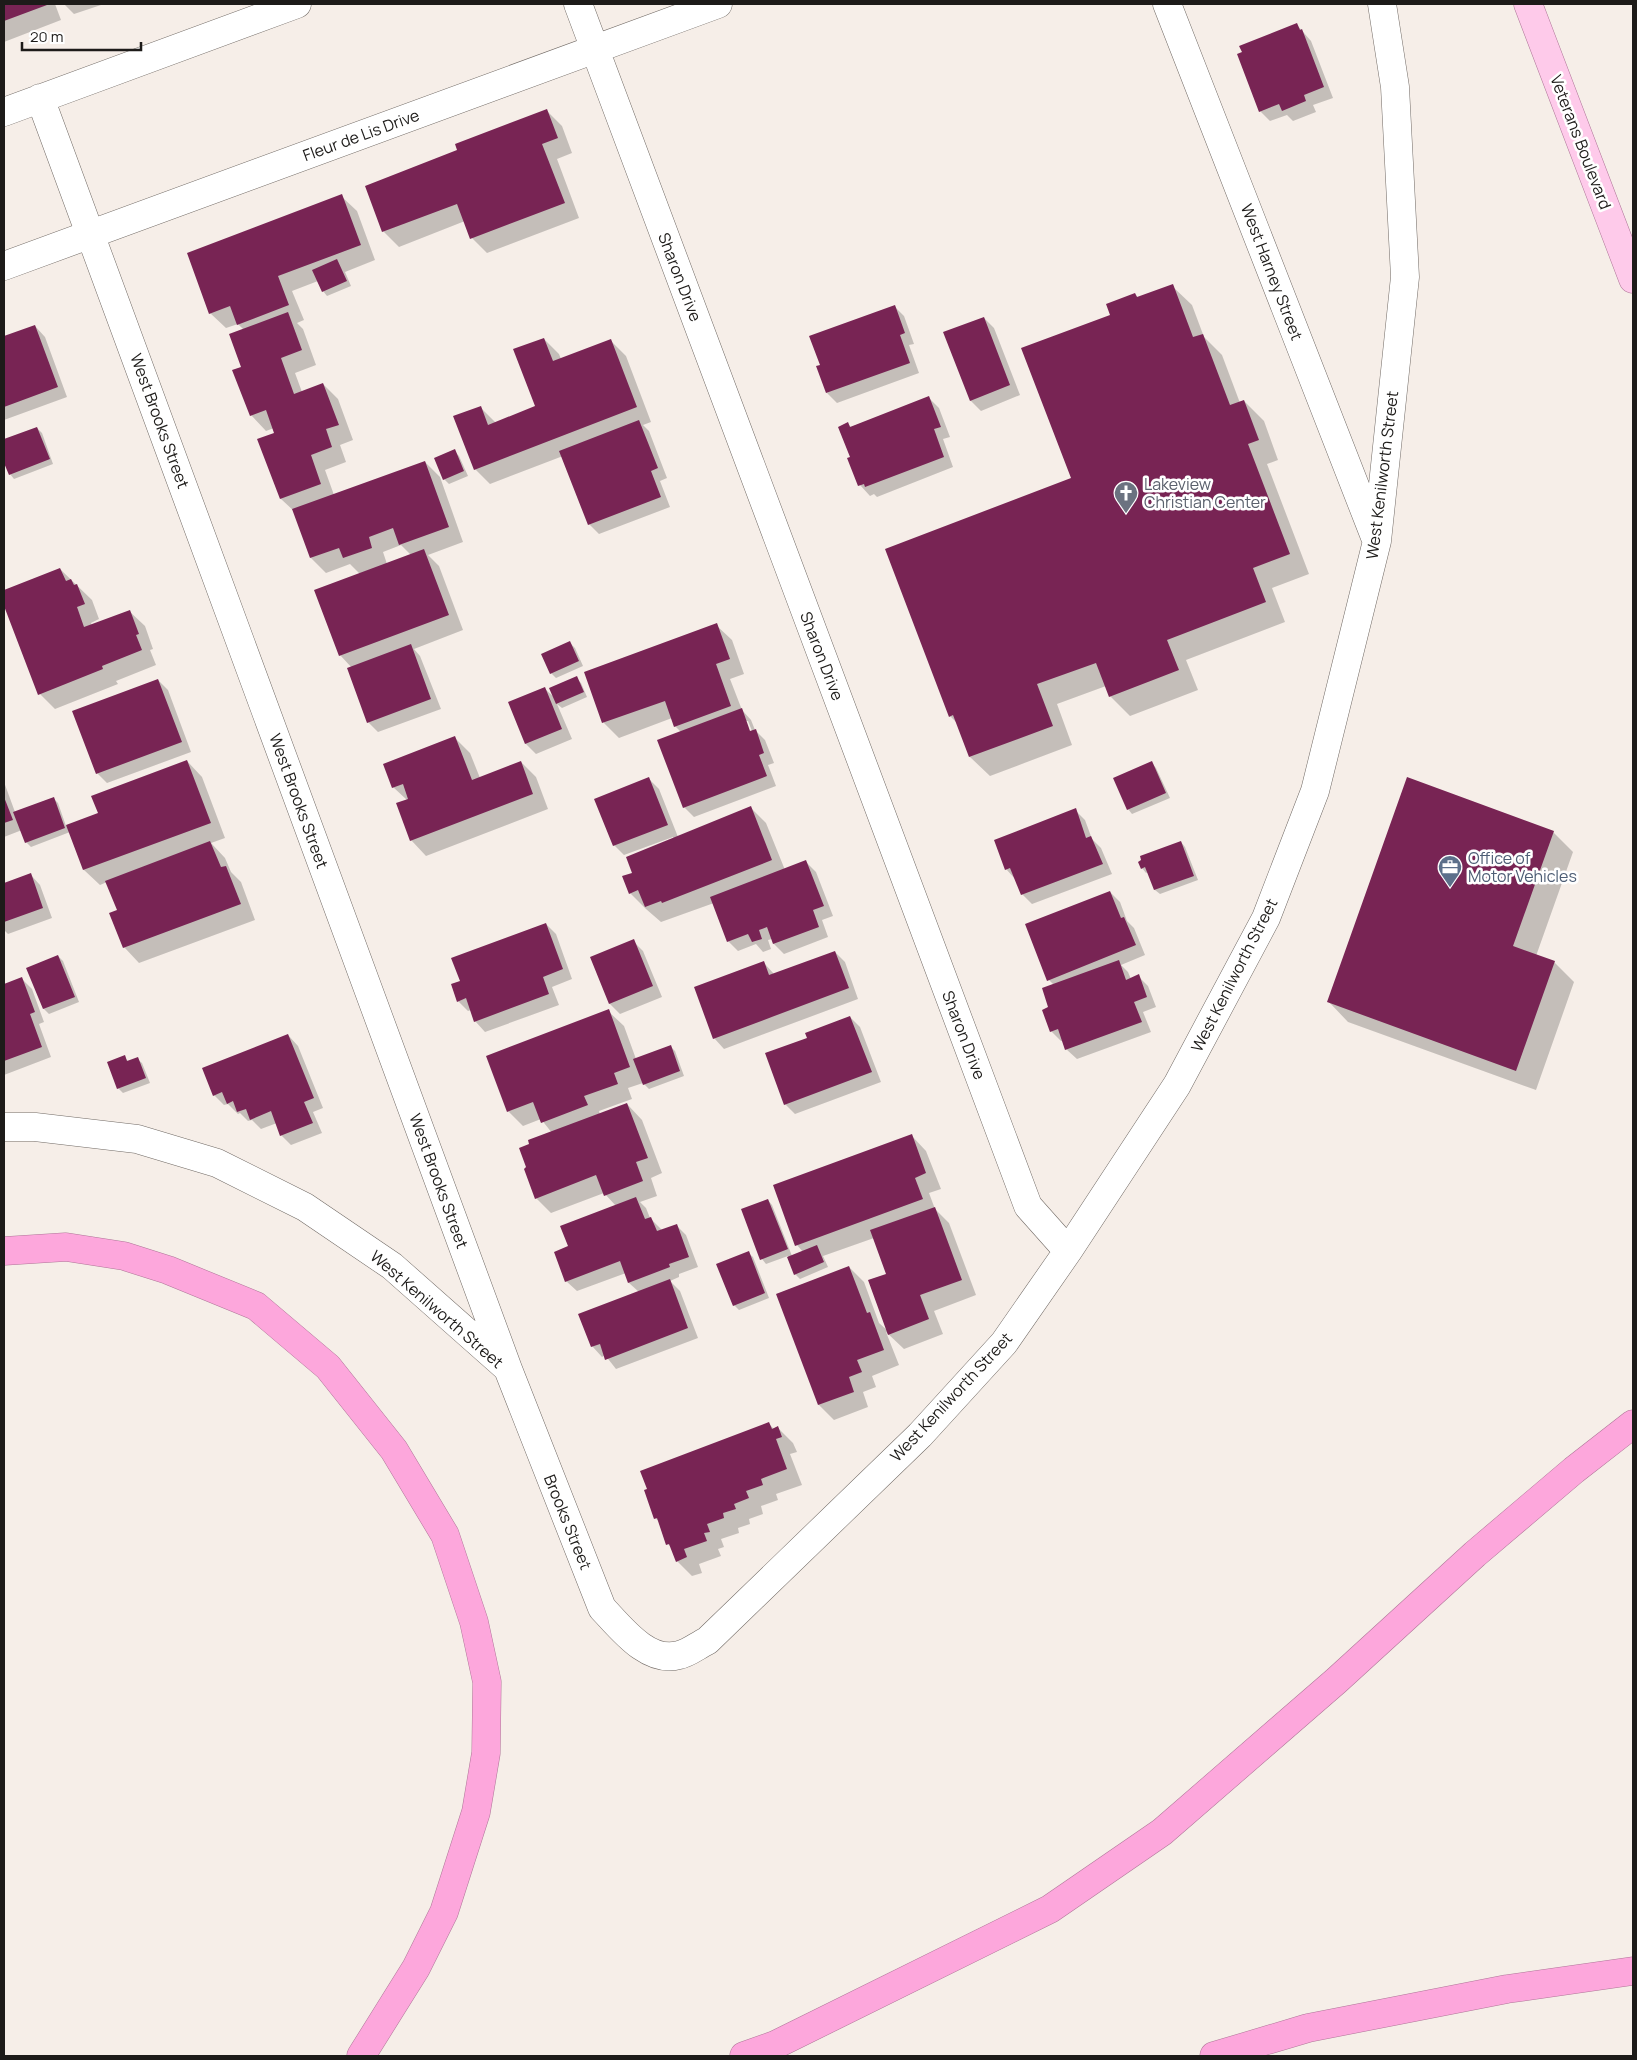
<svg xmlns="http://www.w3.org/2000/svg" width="1637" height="2060" viewBox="0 0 1637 2060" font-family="Manrope,sans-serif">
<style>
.shadow{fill:#0003;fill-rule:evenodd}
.building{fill:#782454}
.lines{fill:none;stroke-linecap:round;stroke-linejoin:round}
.minor-casing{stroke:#716a65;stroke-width:29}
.primary-casing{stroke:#af7698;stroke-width:29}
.motorway-casing{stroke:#af7698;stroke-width:29}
.minor{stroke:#fff;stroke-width:28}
.primary{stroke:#fecaea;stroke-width:28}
.motorway{stroke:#fda7dc;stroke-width:28}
.labels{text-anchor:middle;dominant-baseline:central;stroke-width:5;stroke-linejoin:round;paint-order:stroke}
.street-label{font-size:16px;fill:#1d1b19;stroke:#fff}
.worship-label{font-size:16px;fill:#5b616d;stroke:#fff;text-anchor:start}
.service-label{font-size:16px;fill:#4e5e75;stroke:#fff;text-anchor:start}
</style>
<rect width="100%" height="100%" fill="#f6eee8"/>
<path class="shadow" d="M4 4H55L61 20 4 42Z
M64 4H104L74 14Z
M1297 25 1311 41 1333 98 1313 105 1316 112 1293 121 1287 115 1270 121 1260 111Z
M547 111 562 126 572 153 557 159 579 218 487 253 472 238 465 221 399 247 383 231Z
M341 196 357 211 375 260 345 272 351 286 327 296 323 291 318 281 292 291 304 320 297 323 303 329 316 365 295 373 302 392 323 384 338 399 353 440 340 445 346 462 325 470 334 495 425 462 440 477 463 542 428 555 439 566 463 630 414 649 420 656 441 709 378 732 368 722 352 668 340 655 360 574 350 564 326 573 311 558 295 512 281 499 259 440 276 434 274 428 266 431 251 415 243 367 244 330 238 324 226 328 210 313ZM401 545 411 555 387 564 383 552Z
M1172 286 1192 305 1204 337 1222 355 1240 403 1244 401 1264 421 1278 460 1267 464 1309 574 1272 588 1285 622 1186 660 1198 690 1130 716 1110 696 1106 686 1057 704 1072 745 990 776 970 757 958 724 950 716 1072 479 1111 315 1135 295 1139 298Z
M894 306 904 316 914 344 909 345 919 373 837 403 827 393Z
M984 318 994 328 1020 395 981 411 971 401 945 333Z
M35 326 45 337 67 397 4 420V338Z
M544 339 559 354 561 359 611 341 626 356 651 422 643 425 649 431 667 478 660 481 670 507 599 534 589 524 563 456 490 484 475 469 480 407 496 423 536 407Z
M929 398 939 408 950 437 943 439 953 467 877 497 874 494 870 496 860 485 852 457 848 424 851 427Z
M37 428 42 433 53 464 14 479 10 474 4 459V441Z
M454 451 459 456 468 476 449 484 444 479Z
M60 569 92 600 99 619 91 623 92 626 129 611 145 626 153 649 150 650 156 665 116 681 118 684 55 709 40 694 4 602V591Z
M716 625 732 640 744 674 730 679 742 710 751 720 755 730 765 740 774 763 768 765 776 786 694 817 684 807 681 732 675 726 672 718 619 738 604 723 586 673ZM745 721H748L754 736 751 737Z
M570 643 575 648 583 666 556 678 551 673Z
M576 678 581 683 587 697 562 708 557 704 572 739 536 754 526 744 510 703 545 689 555 698Z
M158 680 168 690 191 752 107 783 97 773Z
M455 738 470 753 480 778 521 762 536 777 548 809 426 856 411 840 407 800 393 787Z
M187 761 202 777 225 838 211 843 225 858 231 872 241 882 255 920 139 963 124 947 119 911 107 882 100 885 84 870 70 832 31 847 26 842 22 830 4 837V782L15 812 53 798 58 803 66 826 100 813Z
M1152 763 1156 768 1170 798 1132 814 1128 809Z
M649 779 659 789 678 837 751 808 766 823 785 870 806 862 816 872 833 916 822 920 828 937 784 954 774 944 772 939 768 940 771 949 763 952 756 944 738 951 728 941 714 903 661 922 646 909 630 893 624 877 634 873 674 839 673 837 624 855 614 845Z
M1075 810 1085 820 1092 839 1101 848 1112 874 1032 904 1022 894 1016 880 1006 869Z
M1553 832 1573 852 1536 956 1554 962 1574 982 1536 1090 1348 1022 1329 1002Z
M1181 842 1185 847 1198 880 1160 894 1155 890 1148 872 1146 873 1142 868Z
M30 874 40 885 52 918 8 934 4 930V884Z
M1110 892 1120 902 1127 921 1134 928 1145 955 1121 965 1128 972 1131 979 1138 976 1148 986 1156 1007 1143 1012 1151 1032 1077 1059 1066 1049 1063 1041H1061L1051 1031 1049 1008 1054 985 1049 980Z
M546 924 556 934 572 979 552 987 559 1005 485 1032 475 1021 471 1010 468 1011 458 1001 461 982Z
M633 941 643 951 662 997 620 1014 610 1004 591 958Z
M835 952 845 962 858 999 724 1049 714 1038 764 963 774 974Z
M58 956 63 961 79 1002 49 1014 44 1009 28 968Z
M22 979 32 989 44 1022 39 1024 51 1057 4 1075V986Z
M608 1011 624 1026 636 1059 670 1046 675 1051 684 1076 649 1089 643 1083 628 1088 632 1099 599 1111 600 1115 627 1104 642 1120 662 1173 651 1178 657 1196 640 1202 646 1208 650 1218 662 1230 676 1225 686 1235 698 1267 679 1274V1277L670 1281 680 1291 698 1338 616 1369 605 1355 602 1357 592 1346 639 1292 629 1283 626 1273 577 1291 566 1281 569 1247 616 1206 604 1193 551 1213 536 1198 528 1168 531 1144 552 1133 541 1119 523 1126 508 1111Z
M850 1017 860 1027 881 1082 795 1114 785 1104 808 1039Z
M288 1035 298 1046 323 1108 313 1112 322 1133 291 1145 281 1135 277 1123 261 1129 252 1120 248 1121 240 1113 238 1114 228 1104 224 1105 214 1095Z
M124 1057 129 1062 137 1059 142 1063 150 1083 123 1093 118 1088Z
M911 1135 926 1151 941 1189 929 1193 935 1209 949 1223 976 1295 934 1311 943 1334 904 1349 886 1332 899 1365 872 1376 876 1387 863 1392 868 1407 834 1420 819 1405 777 1294 849 1267 864 1282 879 1323 888 1331V1275L874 1238 823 1256 828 1267 800 1279 795 1274 788 1256 766 1264 762 1259 768 1200 772 1205 792 1256 803 1252 797 1245Z
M748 1253 753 1257 769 1298 739 1310 734 1305Z
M769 1424 774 1429 778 1428 793 1443 797 1452 790 1454 802 1485 776 1494 778 1500 761 1506 763 1514 749 1519 750 1524 738 1528 739 1533 721 1539 724 1547 718 1549 721 1556 699 1564 702 1573 692 1576 677 1561 672 1548 668 1544 660 1522 655 1518Z"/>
<path class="building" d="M4 4H46L47 5 4 21Z
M1297 23 1300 30 1302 29 1324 87 1304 95 1306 101 1282 111 1279 104 1259 112 1237 54 1242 52 1239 46Z
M547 109 558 138 542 144 565 203 470 239 457 204 382 232 365 186 457 150 455 144Z
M342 194 361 245 278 276 289 305 237 325 230 306 209 314 187 253Z
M337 259 347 281 322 292 312 270Z
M1173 284 1193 337 1203 334 1230 405 1244 400 1259 440 1248 444 1290 554 1253 568 1266 602 1167 640 1179 670 1109 697 1096 663 1037 684 1053 726 969 757 953 715 949 717 885 549 1071 478 1021 348 1110 315 1106 304 1135 293 1137 297Z
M895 305 905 333 900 335 910 363 826 393 816 366 820 365 809 336Z
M288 312 302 350 281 358 294 394 323 383 339 425 326 429 332 447 311 455 321 484 280 499 257 439 274 433 266 410 250 416 232 370 241 367 229 334Z
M984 317 1010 385 970 401 943 332Z
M35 325 58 387 4 407V336Z
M544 338 553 361 611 339 637 407 474 470 453 416 481 406 488 425 535 406 513 349Z
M929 396 941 427 934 429 944 457 865 487 864 484 858 486 847 458 850 457 838 427 848 422 850 427Z
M639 420 658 468 651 471 661 497 588 525 559 451Z
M37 427 50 459 9 475 4 463V439Z
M455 449 464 471 443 480 434 458Z
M425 461 449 527 399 545 393 528 369 537 372 548 343 558 339 548 310 558 292 509Z
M424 549 449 615 339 656 314 590Z
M60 568 66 581 71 579 74 585 77 584 85 604 77 607 84 627 130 610 139 634 136 635 142 650 102 666 103 669 38 695 4 606V590Z
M717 623 730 659 716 664 731 706 674 727 665 701 602 723 584 672Z
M570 641 579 661 550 674 541 654Z
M411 644 431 699 367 723 347 668Z
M577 676 584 692 556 704 549 688Z
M158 679 182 742 96 774 72 711Z
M545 687 562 729 525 744 508 702Z
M742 708 750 731 756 729 764 753 759 755 767 776 683 808 657 740Z
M455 736 472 780 521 761 533 794 410 841 396 803 408 799 403 784 392 788 383 764Z
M187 760 211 823 83 870 66 825 98 813 91 796Z
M1152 761 1166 793 1127 810 1113 778Z
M649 777 668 825 613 846 594 799Z
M1407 777 1554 831 1513 946 1555 961 1516 1071 1327 1002Z
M4 797 13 820 4 823Z
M54 797 65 828 25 843 13 812Z
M751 806 772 860 662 903 661 901 645 907 638 890 629 894 622 876 632 873 626 857Z
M1076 808 1086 838 1091 836 1103 864 1021 895 1010 868 1005 870 994 840Z
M210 841 221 867 226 866 241 904 123 948 109 913 117 910 105 881Z
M1181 841 1194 876 1154 890 1145 867 1141 869 1138 862 1141 860 1140 856Z
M806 860 824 906 813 910 819 927 773 944 767 927 759 930 762 939 752 942 748 934 727 942 710 897Z
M31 873 43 908 4 922V883Z
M1110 891 1121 918 1124 917 1136 945 1047 981 1025 924Z
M546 923 563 969 543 977 549 994 474 1022 466 998 457 1002 451 984 460 981 451 958Z
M634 939 653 986 609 1004 590 957Z
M835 951 849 988 713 1039 694 987 764 961 769 975Z
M58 955 75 997 43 1009 26 968Z
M1119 960 1126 980 1139 974 1147 997 1134 1002 1142 1022 1065 1050 1058 1029 1050 1032 1042 1010 1048 1007 1042 988Z
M22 977 35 1012 30 1014 42 1047 4 1061V984Z
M609 1009 630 1067 614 1073 618 1084 584 1096 588 1105 541 1123 533 1102 507 1112 486 1056Z
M850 1016 872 1072 784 1105 765 1053 807 1038 805 1033Z
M288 1034 314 1098 304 1102 313 1123 280 1136 271 1111 250 1120 246 1109 237 1112 233 1101 227 1104 222 1092 213 1096 202 1068Z
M671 1045 680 1071 643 1085 633 1059Z
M125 1055 127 1061 138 1057 146 1078 117 1089 107 1062Z
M627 1103 648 1158 636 1162 643 1181 604 1196 596 1175 535 1199 524 1169 526 1167 519 1148 529 1144 528 1140Z
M912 1134 926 1173 915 1178 923 1199 795 1246 773 1185Z
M636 1197 645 1219 651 1217 657 1231 677 1224 689 1257 669 1264 670 1267 628 1283 620 1261 565 1282 554 1252 568 1246 560 1226Z
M768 1199 788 1249 760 1260 741 1209Z
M935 1207 962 1280 920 1295 929 1319 888 1335 868 1280 886 1274 870 1230Z
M817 1245 824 1262 794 1275 787 1257Z
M749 1251 765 1293 733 1306 716 1264Z
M849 1266 867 1313 870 1312 884 1350 857 1360 862 1372 849 1377 854 1392 818 1405 776 1294Z
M670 1279 688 1328 605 1360 600 1344 591 1347 578 1314Z
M769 1422 772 1429 778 1426 782 1437 776 1439 787 1469 761 1479 763 1485 746 1491 749 1498 734 1504 736 1509 723 1513 724 1518 707 1524 710 1532 704 1533 707 1541 684 1549 687 1557 676 1562 669 1544 666 1545 657 1518 654 1519 644 1490 647 1489 640 1471Z"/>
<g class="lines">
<g class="minor-casing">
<path id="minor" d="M578 4 1028 1206 1068 1251
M1167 4 1375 537
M40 98 508 1369 602 1608C621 1628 648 1664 679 1655 689 1653 698 1645 707 1641L920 1435 1004 1343 1068 1251 1177 1085 1266 918 1315 791 1377 541 1405 277 1395 87 1382 4
M4 112 297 4
M4 266 718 4
M4 1127H35L137 1139 217 1163 305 1207 392 1266 505 1366"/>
</g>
<g class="primary-casing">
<path id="primary" d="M1528 4 1633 279"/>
</g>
<g class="motorway-casing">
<path id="motorway" d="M4 1251 66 1247 124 1256 168 1270 256 1306 328 1367 394 1450 445 1535 474 1622 487 1682 486 1753 476 1812 444 1912 416 1968 361 2056
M744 2056 775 2045 1050 1909 1162 1832 1336 1681 1475 1554 1574 1470 1633 1424
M1214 2056 1308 2028 1507 1989 1633 1971"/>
</g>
<use href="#minor" class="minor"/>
<use href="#primary" class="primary"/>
<use href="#motorway" class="motorway"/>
</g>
<defs>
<g id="church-pin" transform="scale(1.25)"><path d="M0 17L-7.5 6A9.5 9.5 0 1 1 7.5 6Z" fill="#6b7280" stroke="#fff"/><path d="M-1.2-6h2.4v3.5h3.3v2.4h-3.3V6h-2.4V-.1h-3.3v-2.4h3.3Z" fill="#fff"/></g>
<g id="office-pin" transform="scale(1.25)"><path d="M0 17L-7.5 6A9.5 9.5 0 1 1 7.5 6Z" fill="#5c6f8a" stroke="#fff"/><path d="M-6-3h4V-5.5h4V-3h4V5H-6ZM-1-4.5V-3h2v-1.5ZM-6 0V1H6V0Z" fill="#fff"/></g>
</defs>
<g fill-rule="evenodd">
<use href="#church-pin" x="1126" y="493"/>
<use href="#office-pin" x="1450" y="867"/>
</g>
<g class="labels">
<g class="street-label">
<text transform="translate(361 135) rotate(-20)">Fleur de Lis Drive</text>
<text transform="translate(1581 142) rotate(69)">Veterans Boulevard</text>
<text transform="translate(1272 272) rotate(69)">West Harney Street</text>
<text transform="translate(680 277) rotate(69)">Sharon Drive</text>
<text transform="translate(160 421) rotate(70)">West Brooks Street</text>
<text transform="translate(1382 475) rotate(-83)">West Kenilworth Street</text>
<text transform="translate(822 656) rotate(69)">Sharon Drive</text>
<text transform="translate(299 801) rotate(70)">West Brooks Street</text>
<text transform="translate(1234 975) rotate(-63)">West Kenilworth Street</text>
<text transform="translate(964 1035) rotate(69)">Sharon Drive</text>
<text transform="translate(439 1181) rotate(70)">West Brooks Street</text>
<text transform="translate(437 1309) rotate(41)">West Kenilworth Street</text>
<text transform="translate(951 1397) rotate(-47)">West Kenilworth Street</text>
<text transform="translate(568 1522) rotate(68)">Brooks Street</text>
</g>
<g class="worship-label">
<text x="1144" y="484">Lakeview<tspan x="1144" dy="18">Christian Center</tspan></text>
</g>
<g class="service-label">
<text x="1468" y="858">Office of<tspan x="1468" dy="18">Motor Vehicles</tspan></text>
</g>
</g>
<rect width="1637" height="2060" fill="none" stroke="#1d1b19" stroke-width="10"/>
<path d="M22 42v8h119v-8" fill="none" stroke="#1d1b19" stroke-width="2.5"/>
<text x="30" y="42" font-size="15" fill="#1d1b19" stroke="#ffffff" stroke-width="4" paint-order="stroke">20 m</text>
</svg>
